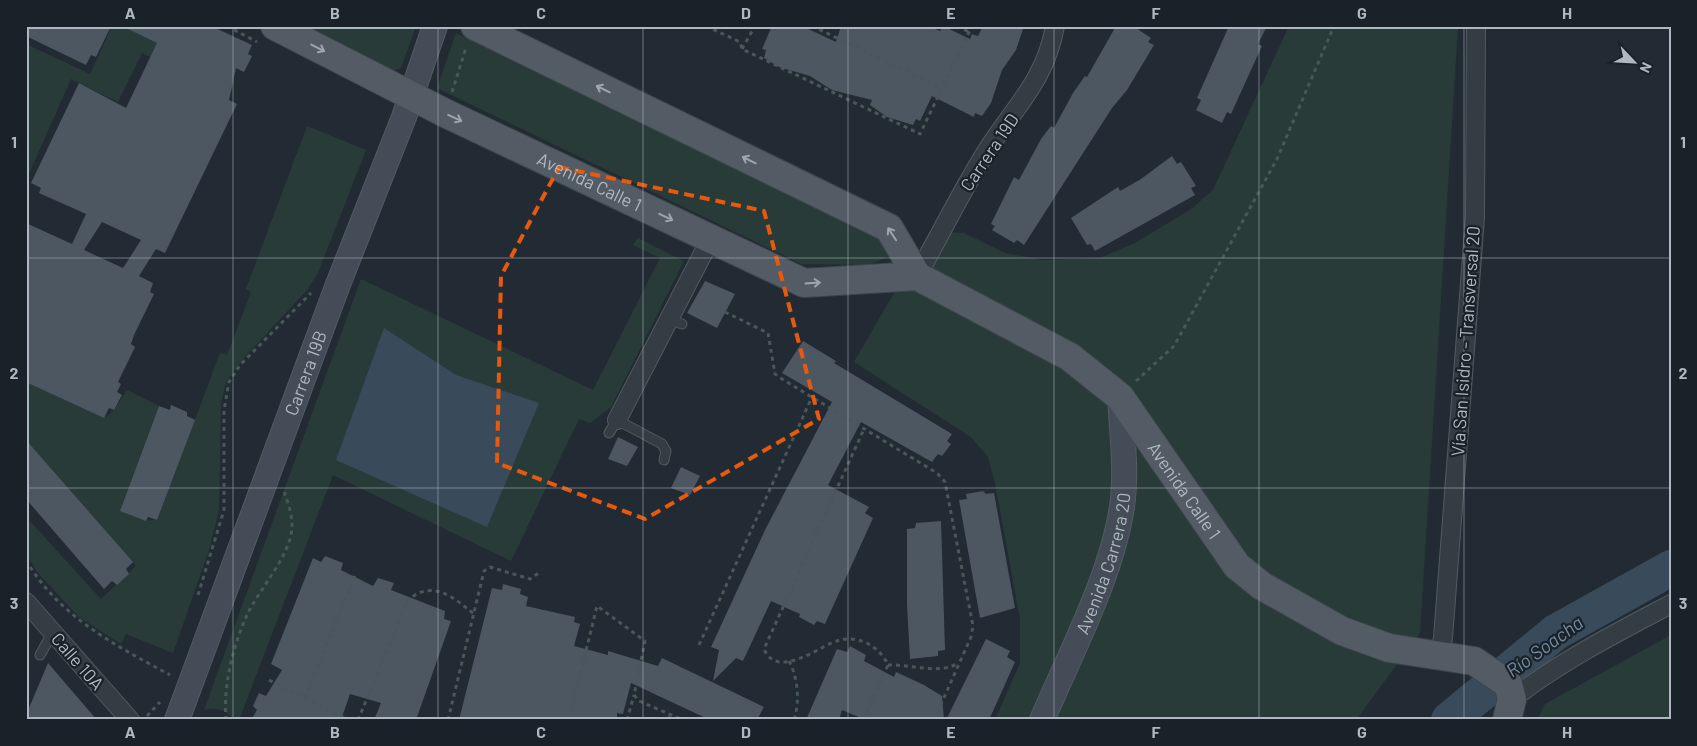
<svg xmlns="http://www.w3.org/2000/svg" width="1697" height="746" viewBox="0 0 1697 746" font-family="Barlow,sans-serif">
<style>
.green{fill:#293b39}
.water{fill:#394a5b}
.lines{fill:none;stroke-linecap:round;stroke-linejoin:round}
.river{stroke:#394a5b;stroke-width:36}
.building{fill:#4d5762;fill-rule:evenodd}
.lane-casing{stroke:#525b62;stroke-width:11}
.street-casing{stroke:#525b62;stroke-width:20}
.secondary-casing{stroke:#525b62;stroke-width:26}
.primary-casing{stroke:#3e464e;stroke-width:30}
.path{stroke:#485859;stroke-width:3;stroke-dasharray:4 4;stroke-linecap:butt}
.lane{stroke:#353d44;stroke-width:9}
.street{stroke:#353d44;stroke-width:18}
.secondary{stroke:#434c57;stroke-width:24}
.primary{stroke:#535c64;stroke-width:28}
.oneway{stroke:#9da6ae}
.marked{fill:none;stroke:#e8590c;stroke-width:4;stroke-dasharray:10 6;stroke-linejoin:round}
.grid{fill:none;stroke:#afb8c1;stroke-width:1;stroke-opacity:0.55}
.labels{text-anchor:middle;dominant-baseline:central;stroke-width:4.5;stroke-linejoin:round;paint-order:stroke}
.street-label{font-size:18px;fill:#afb8c1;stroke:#1a2229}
.water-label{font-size:19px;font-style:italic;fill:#738ba1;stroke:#1a2229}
.neatline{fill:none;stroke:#afb8c1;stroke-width:2}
.grid-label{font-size:16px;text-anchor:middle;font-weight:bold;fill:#afb8c1}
</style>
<rect width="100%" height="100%" fill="#222b33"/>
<path class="green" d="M112 26H123L235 80 230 96 142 53 118 102 71 79 28 176 26 175V44L90 74Z
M303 26H416L401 68 393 71Z
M1289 26H1458L1420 633 1356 720H995L1020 663V619L995 483 988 457 971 437 854 362 930 231 964 233 1005 253 1043 260 1100 258 1135 243 1191 209 1213 190Z
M456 33 894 246 891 256 867 265 801 264 437 88Z
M307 126 366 150 318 273 307 290 244 358 226 382 221 403 219 510 209 550 173 653 126 634 121 644 79 617 37 572 26 553V517L101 599 136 566 26 440V381L104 418 114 410 127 390 159 406 122 505C132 517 142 522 157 520L220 353 227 355 251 292 246 289Z
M638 238 684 261 611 407 590 423 579 419 511 561 333 475 239 720C226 718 228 705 204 710L361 279 593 390 660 258 633 245Z
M1671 635V720H1537L1545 704Z"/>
<path class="water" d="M384 328 456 375 539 403 487 527 336 460Z"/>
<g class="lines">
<path class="river" d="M1449 720 1556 632 1671 568"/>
</g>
<path class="building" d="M26 26H111L96 57 91 55 86 65 26 36Z
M122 26H211L252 45 248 54 252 56 244 72 236 68 229 100 237 104 165 253 156 249 139 276 153 283 150 292 154 294 134 335 131 344 135 347 118 382 121 384 117 392 122 395 114 410 109 408 104 418 26 382V223L72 244 86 214 39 193 41 188 31 183 79 83 126 108 157 43ZM102 222 141 240 123 268 84 250Z
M772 26H802L836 42 841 26H929L940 31 943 26 970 39 972 34 978 36 983 26H1024L1016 50 1002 70 991 103 982 116 975 113 974 117 932 96 920 121 916 119 913 125 887 117 870 105 872 100 832 90 810 76 779 67 764 58 766 50 762 49Z
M1116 26H1133L1151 38 1148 42 1154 45 1127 90 1112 108 1024 245 1017 240 1014 243 992 230 995 226 991 224 1014 177 1019 180 1041 139 1051 126 1054 128 1073 93 1085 76 1087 77Z
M1229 26H1267L1258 44 1262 46 1251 70 1231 114 1227 112 1222 123 1196 110 1201 100 1197 98Z
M1172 156 1177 164 1181 162 1196 186 1191 188 1195 195 1095 251 1091 244 1087 245 1071 218 1118 187 1120 191 1141 179Z
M705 281 735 294 717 328 687 313Z
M803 341 836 361 834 363 952 434 947 441 951 444 942 456 938 454 932 462 861 422 828 485 869 507 865 513 873 518 825 624 817 621 814 625 799 617 800 614 771 601 743 661 736 658 713 681 719 650 711 647 765 530 832 402 782 373Z
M171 405 187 412V416L195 420 157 520 148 517 146 521 120 511 159 406 170 410Z
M618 437 638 447 627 466 608 459Z
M26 440 133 562 126 569 129 574 117 585 112 581 104 589 26 499Z
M681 467 700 476 690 495 671 488Z
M983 491 986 494 994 493 1015 608 980 618 959 500 967 499 966 494Z
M941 521 945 650 938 651V656L910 659 907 605V529L915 528 916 523Z
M325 556 343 563 341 570 373 586 378 578 394 583 391 590 445 611 444 619 451 621 416 720H374L381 703 350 694 341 720H251L257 710 253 706 259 693 266 696 282 670 271 664 313 558 321 562Z
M503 584 521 589 520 594 528 597 526 606 575 617 574 622 580 624 574 646 608 655V651L658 666 662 658 764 707 757 720H710L631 683 623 714 617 713V720H459L492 588 502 590Z
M986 639 1010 651 1007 657 1015 662 989 720H946Z
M850 646 866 655 864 661 894 677 896 672 924 685 942 696 944 720H866L842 710 839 720H806L837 649 847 652Z
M48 663 97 720H36L26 715Z"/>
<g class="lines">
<g class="lane-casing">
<path id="lane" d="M668 318 682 324
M609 433 617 420 662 444 666 451 664 460
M40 655 53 632"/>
</g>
<g class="street-casing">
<path id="street" d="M917 276C940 235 961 192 986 152 1014 107 1045 82 1055 26
M617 420 711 238
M26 602 130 720
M1439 655 1443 638 1475 217 1476 26
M1512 699C1561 661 1616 633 1671 604"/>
</g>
<g class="secondary-casing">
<g id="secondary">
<path id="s1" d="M177 720 337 287 404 117 435 26"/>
<path id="s2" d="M1042 720C1070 654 1111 578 1122 507 1127 471 1122 434 1120 397"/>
</g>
</g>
<g class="primary-casing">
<g id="primary">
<path id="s3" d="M275 26 445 113 804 283 917 276 1070 357 1120 397 1237 566 1262 586 1342 631 1389 648 1474 661 1508 684 1512 699 1507 720"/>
<path d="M475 26 889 228 917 276"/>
</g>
</g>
<path class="path" d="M227 26 257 42
M706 26 740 42 742 49 920 134 972 26
M812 26 942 88
M957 26 969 32
M742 49 755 26
M452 92 466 48
M725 312 768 333 775 374 782 379 937 473 945 482 973 626 971 637 934 720
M1136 381 1174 346 1277 159 1334 26
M26 560C59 617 115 645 170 675
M198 595 224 510V410L229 382 240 365 311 293
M699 645 812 397
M789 661C798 678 800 701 794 720
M888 665C909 664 941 675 958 663
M269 680 348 720
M305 698 355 576
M147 716 160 702
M226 720C223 685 233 646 247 615 259 589 292 554 292 526 292 514 288 502 284 492
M358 720 408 600C433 579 453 597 474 614
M448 720 484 571 490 567 530 579 540 572
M569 720 597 606 645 641 634 695 639 701 683 720
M627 720 634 695
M668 720 671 714
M863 720 888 665C881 648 860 635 840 640 823 643 778 682 764 649L864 429"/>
<use href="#lane" class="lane"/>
<use href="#street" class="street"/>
<use href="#secondary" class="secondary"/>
<use href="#primary" class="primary"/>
</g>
<defs><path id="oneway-shaft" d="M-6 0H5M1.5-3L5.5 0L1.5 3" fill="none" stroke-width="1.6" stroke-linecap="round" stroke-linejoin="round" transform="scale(1.25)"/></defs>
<g class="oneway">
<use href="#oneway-shaft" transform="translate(318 48) rotate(27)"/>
<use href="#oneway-shaft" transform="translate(603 89) rotate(-154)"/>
<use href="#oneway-shaft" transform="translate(455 118) rotate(25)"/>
<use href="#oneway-shaft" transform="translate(749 160) rotate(-154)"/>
<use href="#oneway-shaft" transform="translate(666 217) rotate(25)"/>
<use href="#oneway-shaft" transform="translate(892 234) rotate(-123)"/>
<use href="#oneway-shaft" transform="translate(813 283) rotate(-4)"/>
</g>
<path class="marked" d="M559 167 764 211 819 419 645 519 497 463 501 276Z"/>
<path class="grid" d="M233 26V720M438 26V720M643 26V720M848 26V720M1054 26V720M1259 26V720M1464 26V720M26 258H1671M26 488H1671"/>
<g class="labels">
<g class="street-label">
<text transform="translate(989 152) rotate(-56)">Carrera 19D</text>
<text stroke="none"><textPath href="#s3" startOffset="351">Avenida Calle 1</textPath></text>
<text transform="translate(1465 341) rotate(-86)">Vía San Isidro - Transversal 20</text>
<text stroke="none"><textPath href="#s1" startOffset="370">Carrera 19B</textPath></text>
<text stroke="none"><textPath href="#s3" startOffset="1052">Avenida Calle 1</textPath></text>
<text stroke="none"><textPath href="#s2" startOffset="169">Avenida Carrera 20</textPath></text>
<text transform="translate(78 661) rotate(49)">Calle 10A</text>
</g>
<g class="water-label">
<text transform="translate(1544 646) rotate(-36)">Río Soacha</text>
</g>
</g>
<rect width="1697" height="746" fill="none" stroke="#1a2229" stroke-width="55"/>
<g transform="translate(1634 62) rotate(115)" stroke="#1a2229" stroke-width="4" paint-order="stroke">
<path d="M0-4L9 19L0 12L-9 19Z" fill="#afb8c1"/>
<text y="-8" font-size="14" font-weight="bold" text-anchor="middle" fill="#afb8c1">N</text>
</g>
<rect x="28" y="28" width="1642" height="690" class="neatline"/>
<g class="grid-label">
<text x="130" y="19">A</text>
<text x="335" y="19">B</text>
<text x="541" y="19">C</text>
<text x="746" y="19">D</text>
<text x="951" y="19">E</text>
<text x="1156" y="19">F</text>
<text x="1362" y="19">G</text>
<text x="1567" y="19">H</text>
<text x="14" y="148">1</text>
<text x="1683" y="148">1</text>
<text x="14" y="379">2</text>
<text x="1683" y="379">2</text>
<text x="14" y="609">3</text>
<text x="1683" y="609">3</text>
<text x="130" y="738">A</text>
<text x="335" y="738">B</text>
<text x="541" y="738">C</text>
<text x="746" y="738">D</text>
<text x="951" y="738">E</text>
<text x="1156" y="738">F</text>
<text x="1362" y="738">G</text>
<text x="1567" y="738">H</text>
</g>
</svg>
